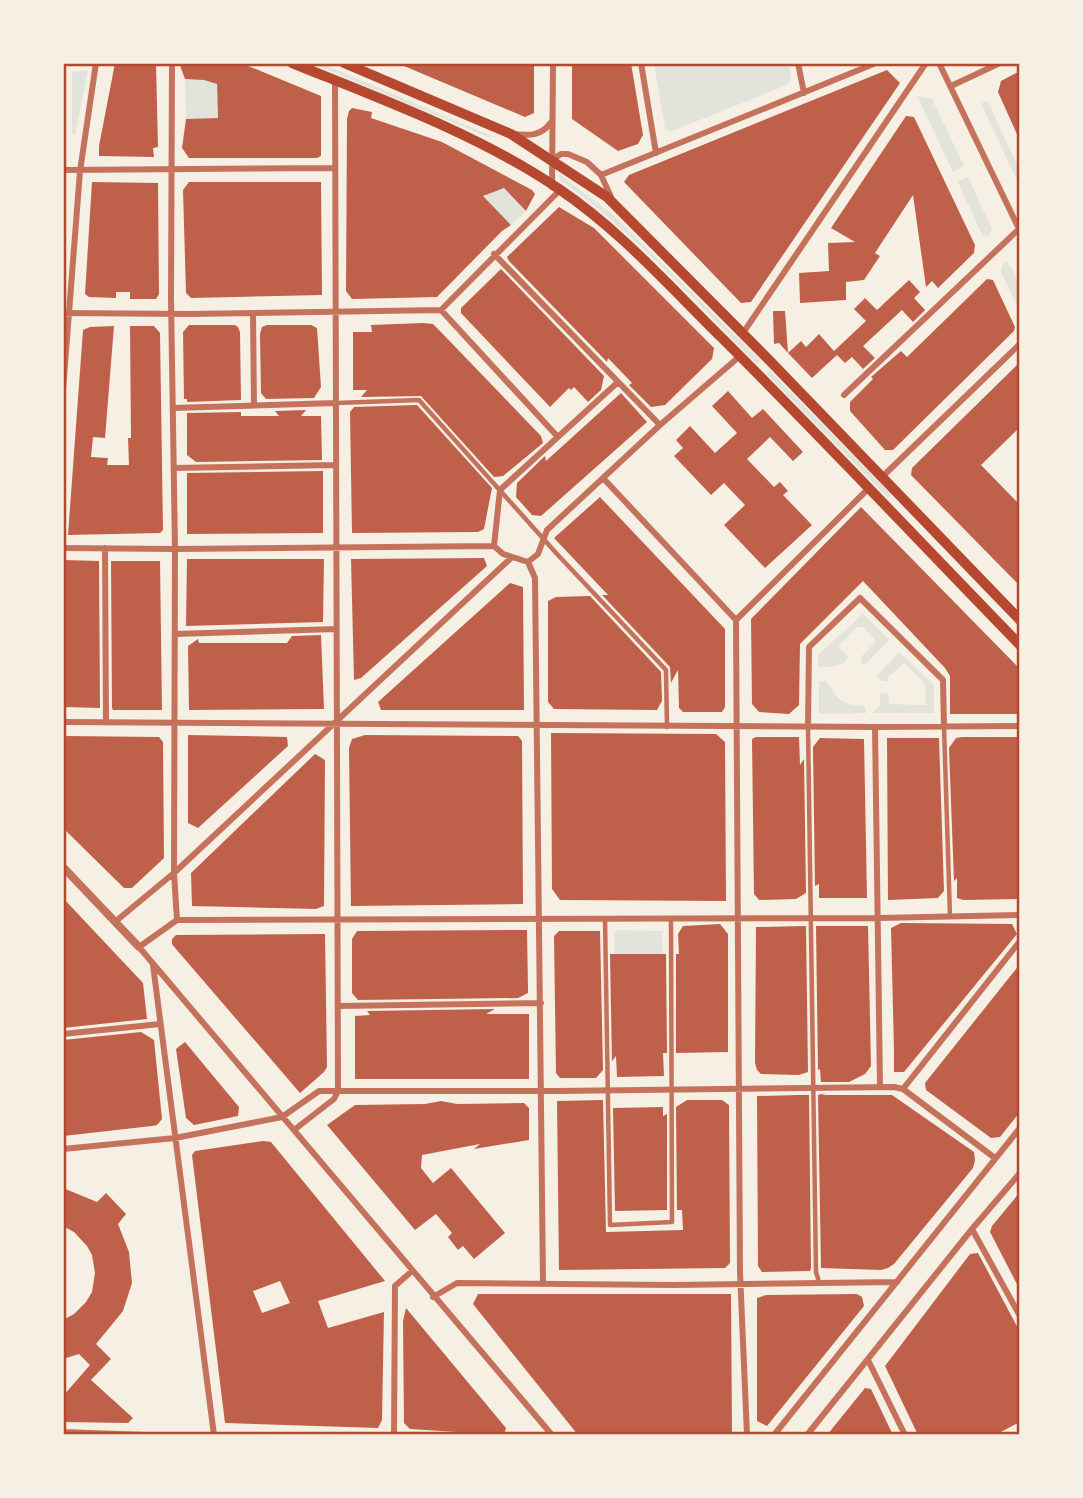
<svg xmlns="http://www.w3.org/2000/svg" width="1083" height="1498" viewBox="0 0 1083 1498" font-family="Ubuntu,sans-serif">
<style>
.green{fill:#e2e4dc}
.building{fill:#bf614a;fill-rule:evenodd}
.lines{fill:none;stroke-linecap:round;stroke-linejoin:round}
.pedestrian{stroke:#c5725c;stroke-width:4.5}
.minor{stroke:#c5725c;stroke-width:6}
.tertiary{stroke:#c5725c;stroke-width:8}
.primary{stroke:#b5482f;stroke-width:10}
.neatline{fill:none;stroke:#b5482f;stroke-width:2.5}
</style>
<rect width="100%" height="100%" fill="#f6efe4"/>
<path class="green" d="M311 63H320L490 135V138Z
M654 63H789L791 77 787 85 670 132 665 128Z
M88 70 75 134H72V72Z
M185 79 204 80 217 84V98L225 118 186 119Z
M917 96 932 99 964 166 953 172Z
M987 100 1020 171 1019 185 981 104Z
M559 174 611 213 761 361 757 364C694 300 634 232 560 180Z
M968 177 992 229 988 237 982 235 958 182Z
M503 187 526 211 511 225 483 196Z
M1006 262C1021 275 1020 294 1020 312L1001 272 1002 265Z
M769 370 892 495 888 498 766 373Z
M863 614 889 640 866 664 861 663 862 656 876 641 863 627H857L838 646 848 657C843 669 829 666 818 667V655Z
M899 652 934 685V713H873L880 705V693L888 694 889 704 926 705 925 684 904 663 887 678 890 681H883L876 677Z
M819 681H826C839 701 840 704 865 706L866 713 819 714Z
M618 930 662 931 663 954H615L614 932Z"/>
<path class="building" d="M115 63H156L158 147 153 148 154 157 99 156V146Z
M179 63H241L321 96V156L317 158H189L182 148 186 119 218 118 217 84 204 80 185 79Z
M397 63H534V113L525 117Z
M572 63H631L643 135 638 144 618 151 572 119Z
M887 70 900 83 751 302 741 303 624 182 629 175Z
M1020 71V141L998 92 1001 81Z
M352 108 372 112 371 118 442 142 532 190 535 194 526 211 504 188 483 196 511 225 502 231 437 297 352 299 346 291 347 119 349 111Z
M906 116 914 117 975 245 974 253 938 288 932 281 926 287 913 195 875 253 880 256 864 280 846 282V300L800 303 799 273 829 271 828 243 855 242 831 228Z
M92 182 158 183 159 294 156 299H130V292H116V298L89 297 85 294Z
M189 182H321L322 295 191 298 186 293 183 190Z
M559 207 594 228 714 348 712 359 665 405 651 407 629 385 632 383 608 358 607 362 509 261 507 257Z
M501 269 604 376 601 390 588 402 574 387 571 390 569 388 550 407 461 313V308Z
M987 279 993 280 1015 327 1014 331 893 450H885L850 411V402L873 379 871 377 901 351 907 357Z
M909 280 920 292 914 298 925 310 913 322 902 310 863 346 875 358 863 369 852 357 845 363 837 355 812 378 788 353 801 341 806 347 819 334 834 351 866 321 854 309 865 298 877 310Z
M773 311H785L788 353 779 343 774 344Z
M423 323 433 324 439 330 541 436 543 443 503 476 494 477 421 396 361 397 367 390H353V332H372L371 325Z
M189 325H235L238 327 240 332 241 400 187 402V399H184L183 332Z
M267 325H311L317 328 321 387 314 398 266 399 261 393 260 334 262 327Z
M114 326 105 438 93 437 91 457 108 458 107 465H129L128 438H131L130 326H154L160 333 163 530 160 533 68 535 83 330 90 327Z
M1020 362V427L981 465 1020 505V586L911 475 912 468Z
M728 391 752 418 763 409 803 452 793 461 770 437 747 459 774 487 780 482 788 491 783 495 812 525 765 568 724 525 745 505 724 483 711 495 674 456 683 448 676 440 690 426 715 453 737 433 712 406Z
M621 393 647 422 541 516 532 515 516 497 517 483 545 456 546 461Z
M417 405 492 488 484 529 478 532 352 533 350 412 354 407Z
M306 410 301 416H321L322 460 196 462 187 455V413L241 412V416H279L275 411Z
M323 471V533L187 534V473Z
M600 497 725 629V707L722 712H683L679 708 678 670 671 683 670 667 602 595H608L554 538Z
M861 507 1020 669V714H950V676L945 668 863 581 800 644 799 705 789 714 759 712 752 704 751 619Z
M484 558 487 566 361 678 354 680 351 559Z
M187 559H324L323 622 186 626Z
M63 560 99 561 100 708 63 707Z
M111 561H160L162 710H113L112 708Z
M510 583 523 587 524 710H381L378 702Z
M590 596 661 672 662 701 657 710 554 709 548 702V601L556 597Z
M321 635 324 709 189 710 188 646 198 639 199 643H287L292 636Z
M551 733 716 734 725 742 726 901 560 900 552 889Z
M188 735 287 737 288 746 198 828 188 823Z
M365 735 518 736 522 741 523 904 351 906 349 748 352 739Z
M63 736 159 737 163 742 164 858 132 888H124L63 828Z
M756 737H799L800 765 804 759 806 893 796 899 759 900 754 894 752 739Z
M962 737H1020V899L963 900 957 898V878L954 881 949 748 956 738Z
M820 738 864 739 867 898H819V884L815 886 813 747Z
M887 738H939L944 891 938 898 888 900Z
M315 754 325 760 324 906 316 909 192 906 191 873Z
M63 898 143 983 147 1019 63 1028Z
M901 923 1012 924 1017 934 904 1072H894V1050L891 928Z
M720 924 728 934V1052L676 1053V954H679L678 934 683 926Z
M806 926 808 1072 799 1075 761 1074 757 1070 755 1063 756 927Z
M816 926H868L871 1066 865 1074 849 1082H821L820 1069 818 1070Z
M527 930 528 988V993L518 998 358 1000 352 993V939L357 931Z
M559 931H600L603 1070 596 1078H560L556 1073 554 936Z
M325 934 327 1067 324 1072 300 1093 176 949 172 944V939L176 935Z
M610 954H666L667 1053H663L664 1076 617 1077 616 1056 612 1061Z
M1020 964V1112L1000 1137 991 1138 926 1090 925 1083Z
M495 1009 486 1014H529V1079H355V1016L370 1015 367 1011Z
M141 1032 154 1040 162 1119 157 1125 152 1126 63 1136V1040Z
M185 1042 239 1107 238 1116 194 1125 186 1118 176 1049Z
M826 1093 822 1095H892L974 1152 975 1160 973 1168 894 1264 888 1268 881 1270 821 1268 818 1095Z
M798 1095H809L811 1268 810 1271 762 1272 758 1266 757 1096Z
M603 1100 606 1232 683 1230 682 1210H677L676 1107 687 1100H722L729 1105 730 1263 725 1268 559 1270 557 1101Z
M441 1101 457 1104 524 1103 529 1108V1140L474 1149 480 1144 422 1155 421 1168 433 1183 451 1168 505 1233 474 1259 463 1246 458 1250 448 1237 452 1233 436 1214 415 1230 327 1125 355 1105 425 1104Z
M663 1107V1116L667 1114V1210L615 1211 613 1108Z
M263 1141 271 1142 385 1281 318 1301 328 1328 384 1312 382 1420 378 1428 225 1423 192 1155 195 1151ZM280 1281 290 1303 262 1313 253 1291Z
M63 1188 97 1202 106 1193 126 1214 118 1224 129 1252 132 1283 123 1311 96 1344 111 1359 91 1380 133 1418 128 1423 63 1422V1396L90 1365 79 1354 63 1359V1320L74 1314 86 1302 92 1292 95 1273 92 1255 87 1246 74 1232 63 1226Z
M1020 1192V1290L990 1232 992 1226Z
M978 1253 1020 1332V1422L995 1435H918L885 1366 970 1254Z
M478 1294H731L732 1435H578L473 1304Z
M857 1294 862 1297 864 1306 767 1426 757 1421V1298L766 1295Z
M406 1308 506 1428 504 1435 410 1429 404 1423 403 1321Z
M865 1388 871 1389 893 1435H827Z"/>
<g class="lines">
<path class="pedestrian" d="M336 403 419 400 557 554 666 670 667 727
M808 727 816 1272 819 1282
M944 727 950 916
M605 918 610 1225 672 1222 671 918"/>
<path class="minor" d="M172 63 171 299 175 549 174 873 177 920
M641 63 656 153
M798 63 804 93
M939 63 1020 231
M951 86 1000 63
M513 134C530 136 542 136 552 121
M552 160 561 154H568L587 162 601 175 611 197
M63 170 335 168
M601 175 876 63
M552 187 553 63
M494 254 660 425
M441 310 557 436
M63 313 189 314 441 310 560 190
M253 313 254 405
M743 333 926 63
M63 390 80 171 96 63
M844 395 1019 229
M173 408 336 403
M174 468 336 465
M882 477 1020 344
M603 478 736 620
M494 546 500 490 618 382
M63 548 175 549 494 546 503 554 528 562
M105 548 106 723
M528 562 535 578 543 1283
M528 562 538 554 547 530 660 425 740 356
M175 634 336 629
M63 722 875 727 1020 726
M808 727 809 647 860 598 943 680 944 727
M875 727 880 1087
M116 921 174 873 511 558
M153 965 214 1435
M338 1006 541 1003
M63 1034 160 1024
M903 1089 1020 941
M294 1130 334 1099 338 1091 335 80
M63 1149 175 1138 282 1117 319 1091H558L894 1087 903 1089 995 1158
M972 1229 1020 1316
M433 1297 457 1283 673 1285 897 1282
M868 1360 905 1435
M63 1432 146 1435
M394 1435 395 1286 412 1271
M552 1435 139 947 177 920 879 918 1020 915
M747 1435 740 1272 736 620 869 488
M774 1435 1020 1128
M807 1435 972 1229 1020 1173"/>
<path class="tertiary" d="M63 867 139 947"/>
<path class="primary" d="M292 63C381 99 480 135 559 189 620 230 670 287 722 338 823 439 921 543 1020 645
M344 63 511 134 607 197 771 362 1020 620"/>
</g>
<rect width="1083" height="1498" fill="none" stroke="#f6efe4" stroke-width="130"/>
<rect x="65" y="65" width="953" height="1368" class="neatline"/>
</svg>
